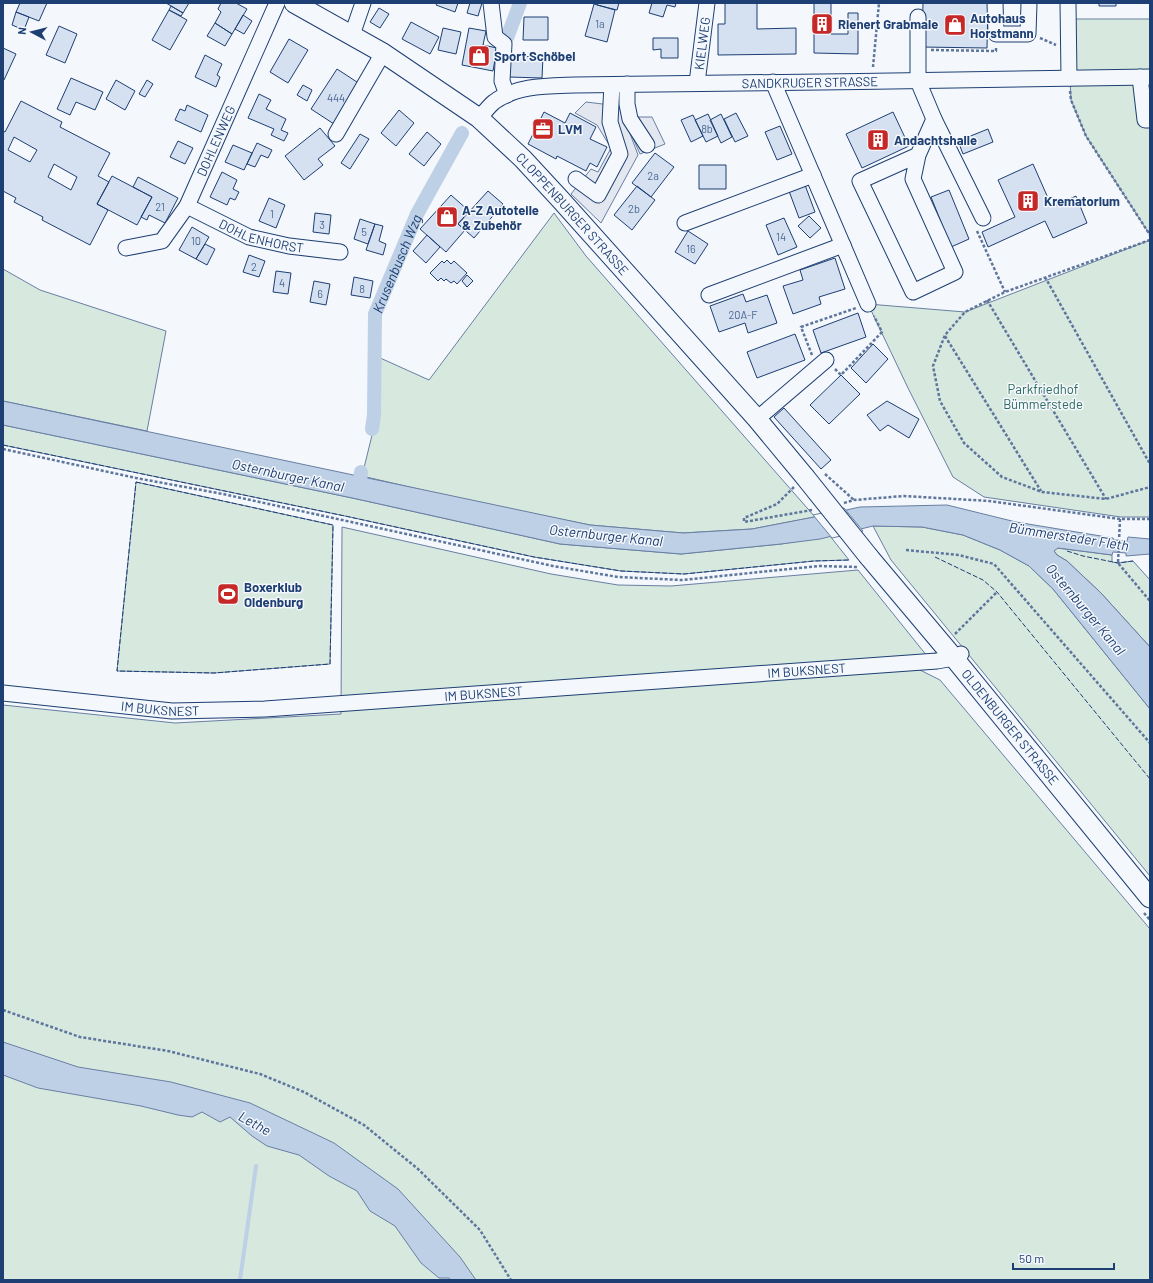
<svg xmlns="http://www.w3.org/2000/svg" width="1153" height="1283" viewBox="0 0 1153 1283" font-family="Barlow,sans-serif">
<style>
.green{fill:#d7e8df;stroke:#687fa3}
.parking{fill:#e3e8f0;stroke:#687fa3}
.water{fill:#bed0e5;stroke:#687fa3}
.pier{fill:#f4f7fb;stroke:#687fa3}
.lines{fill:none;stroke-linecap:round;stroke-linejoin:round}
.stream{stroke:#bed0e5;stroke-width:4}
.canal{stroke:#bed0e5;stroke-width:14}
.building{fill:#d5e0f0;stroke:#1d3f73;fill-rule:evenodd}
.minor-casing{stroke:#1d3f73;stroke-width:17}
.major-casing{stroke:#1d3f73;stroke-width:21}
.path{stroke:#5e769c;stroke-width:2.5;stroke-dasharray:3 2;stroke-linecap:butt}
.minor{stroke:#f4f7fb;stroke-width:15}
.major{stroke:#f4f7fb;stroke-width:19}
.major-bridge-casing{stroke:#1d3f73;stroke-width:21;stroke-linecap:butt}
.major-bridge{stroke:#f4f7fb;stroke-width:19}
.fence{stroke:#1d3f73;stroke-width:1;stroke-dasharray:5 2;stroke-linecap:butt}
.labels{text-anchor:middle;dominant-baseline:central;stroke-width:3;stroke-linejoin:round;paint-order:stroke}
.number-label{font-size:11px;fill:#4b6792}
.poi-label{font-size:13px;font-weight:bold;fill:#1d3f73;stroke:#f4f7fb;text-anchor:start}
.street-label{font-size:13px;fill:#1d3f73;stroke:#f4f7fb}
.park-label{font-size:13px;fill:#2c6c60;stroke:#f4f7fb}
.water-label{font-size:14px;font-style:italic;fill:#1d3f73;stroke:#f4f7fb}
</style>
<rect width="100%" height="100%" fill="#f4f7fb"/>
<path class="green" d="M1068 19H1150V235L1086 136 1071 100 1070 79 1069 78Z
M554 213 586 256 815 517 752 529 683 533 590 525 470 501 362 476 375 423 378 357 429 380Z
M1150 240V517H1121L984 497 953 477 908 388 868 304 965 312Z
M3 269 40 290 166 331 147 431 3 401Z
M3 425 357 499 560 544 681 554 781 544 830 536 849 560 814 561 684 574 621 571 534 557 345 516 3 445Z
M136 482 333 525 330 664 214 673 117 671Z
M873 526 922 527 963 535 1000 550 1029 566 1053 589 1150 709V876L891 560Z
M342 527 551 574 618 585 671 586 858 570 927 656 900 660 940 680 1150 929V1280H3V705L175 723 341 714Z
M1057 548 1112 555V562L1118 563 1133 561 1150 580V647L1101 593 1067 561 1057 555 1054 551Z"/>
<path class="parking" d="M586 102 619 106 623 117H652L665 144 640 154 625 120 638 155 601 223 571 194 591 169 598 172 611 148 597 125 575 113Z"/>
<path class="water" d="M3 401 590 525 683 533 752 529 814 517 860 507 947 505 1016 522 1113 538 1114 540 1127 541 1128 537 1150 539V554L1126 556V553L1113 552 1112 555 1058 548 1054 551 1057 555 1067 561 1101 593 1150 647V709L1053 589 1029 566 1000 550 963 535 922 527 873 526 820 539 781 544 681 554 560 544 357 499 3 425Z
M3 1042 78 1067 171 1082 250 1103 334 1143 398 1189 460 1257 476 1280H451L449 1278H439L421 1263 395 1226 370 1211 357 1191 329 1176 299 1155 267 1146 252 1136 230 1117 220 1122 202 1112 192 1117 178 1115 141 1106 38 1088 3 1075Z"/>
<path class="pier" d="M844 508 863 531 832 538 813 515Z"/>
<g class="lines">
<path class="stream" d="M240 1280 256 1166"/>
<g class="canal">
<path d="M507 38 520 3"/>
<path id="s1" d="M372 429 374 415 375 314 417 214 462 133"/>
<path d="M359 489 361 472"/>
</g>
</g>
<path class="building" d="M20 3H47L39 21 16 12Z
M166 3H189L183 13Z
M221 3H236L247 9 232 34 215 23 221 12 218 9Z
M437 3H458L455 12 436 5Z
M470 3H482L478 16 467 13Z
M598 3H619L617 10 597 5Z
M652 3H676L675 7 667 5 663 17 649 13Z
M725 3H757V29L796 28V54L718 55V24H725Z
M814 3H831V34H848V13H858V54L814 53Z
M923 3H988L987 48 922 47Z
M1099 3H1116V6H1099Z
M594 4 615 10 607 42 585 36Z
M171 6 183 13 181 16 169 10Z
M379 8 389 14 380 28 370 22Z
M169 10 187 20 170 50 152 40Z
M16 12 29 17 24 30 12 25Z
M243 15 252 21 244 34 235 29Z
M524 17H548V40H523Z
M411 22 439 37 430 54 402 39Z
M215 23 232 34 225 46 207 36Z
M59 26 77 34 65 63 46 55Z
M443 28 461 32 456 54 438 50Z
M469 28 486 31 483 45 497 48 493 71 462 65Z
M653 38H678V58H661V49L653 50Z
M289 39 308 50 288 83 270 72Z
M3 48 16 54 4 80H3Z
M205 55 222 64 217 75 220 77 216 87 195 77Z
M510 56 543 57 542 78 509 77Z
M337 69 360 84 334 124 311 109Z
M71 78 103 92 95 110 76 102 70 115 57 109Z
M116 80 135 91 125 110 106 99Z
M147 80 153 84 145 97 139 94Z
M303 85 312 90 307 101 297 95Z
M259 94 271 100 266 109 286 119 281 130 288 133 284 141 271 135 274 129 248 118Z
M21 101 62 122 60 127 110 153 98 176 109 182 97 204 108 210 90 245 42 220 43 217 14 202 16 198 3 191V131L5 132ZM14 137 37 150 30 162 8 150ZM54 164 77 177 71 190 48 177Z
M187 105 208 115 201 132 175 120 180 109 185 111Z
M399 110 414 123 396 146 381 133Z
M544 112 565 123 570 113 596 127 590 139 607 147 597 167 590 163 586 171 557 156 556 159 528 144Z
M893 112 909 146 862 168 846 134Z
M736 113 748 136 735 142 724 119Z
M708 114 718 136 706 142 695 120Z
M721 114 732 137 721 143 710 120Z
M693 115 703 136 691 142 681 120Z
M780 126 792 154 777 160 765 132Z
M320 128 335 146 318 159 323 165 304 180 285 156Z
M988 129 993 142 963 154 958 141Z
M427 132 441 144 424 166 409 154Z
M360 134 369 139 350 169 341 163Z
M178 141 193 148 185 164 170 157Z
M257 143 272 150 268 158 261 155 255 167 247 164Z
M233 145 252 153 244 170 225 162Z
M655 153 674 167 651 197 632 183Z
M1033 164 1052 207 1076 196 1087 223 1053 238 1045 221 988 247 982 232 1015 217 998 180Z
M699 165H726V189H699Z
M222 172 237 180 233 189 239 192 235 200 230 198 227 205 210 197Z
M112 176 152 197 137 225 97 204Z
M138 177 178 198 165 223 149 215 147 220 141 217 152 197 133 187Z
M805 185 815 212 799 218 789 191Z
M637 186 655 200 632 230 614 215Z
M949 190 969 239 951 247 931 197Z
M488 191 503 204 474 238 458 224Z
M451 195 469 211 458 224 465 230 446 252 420 229Z
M269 198 285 205 276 228 259 221Z
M315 213 331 215 329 234 313 232Z
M809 216 821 228 810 238 798 226Z
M784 218 797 247 778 255 766 225Z
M360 219 375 224 368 244 354 239Z
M375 224 383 226 379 241 386 244 383 255 366 250Z
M192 227 209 237 196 259 179 250Z
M688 231 708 244 695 264 675 252Z
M427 235 440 247 426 263 413 251Z
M205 244 215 249 207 265 196 259Z
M249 255 265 261 259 277 243 272Z
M835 258 845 289 819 297 821 304 793 314 783 286 803 280 800 270Z
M447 260 451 264 454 261 467 273 457 284 454 281 451 283 446 279 444 281 441 278 438 281 430 273 442 261 444 263Z
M276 271 291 273 288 294 273 292Z
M467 275 473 281 467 287 462 281Z
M354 277 373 281 370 298 351 295Z
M314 281 330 284 326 305 310 302Z
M743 294 746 302 767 295 777 323 748 333 745 323 719 332 710 306Z
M858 313 866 337 821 353 813 330Z
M795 334 805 360 757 378 747 352Z
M873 344 888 359 866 383 851 368Z
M841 375 860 394 829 424 810 405Z
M887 401 919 419 909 438 888 425 880 431 867 415Z
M784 408 831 460 821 469 774 417Z"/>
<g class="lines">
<g class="minor-casing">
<g id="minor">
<path d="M491 3 495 37 504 44 502 81 507 95"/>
<path d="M995 3 996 34H1028L1029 3"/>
<path d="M1068 3 1069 78"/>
<path d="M918 17V81L934 119 983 218"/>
<path d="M352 35 363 3"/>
<path d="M1140 77 1145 120H1150"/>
<path d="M773 82 868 304"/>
<path id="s2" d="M697 83 707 3"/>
<path d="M627 84V104L630 119 647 145"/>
<path id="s3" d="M479 118C484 113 489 106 494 102 517 85 548 86 575 85 767 84 958 79 1150 77"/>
<path d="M336 134 383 53"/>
<path d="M918 155 860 181 913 292 955 272 913 179 918 155 934 119"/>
<path d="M576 179 598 195 620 154 610 122 612 85"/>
<path id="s4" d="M187 206 249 237 289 246 340 252"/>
<path d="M685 223 813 175"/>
<path id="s5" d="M126 248 162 241 187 206 277 3"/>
<path d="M709 295 843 245"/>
<path d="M757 419 826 360"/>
<path id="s6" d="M3 693 172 711 265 709 937 661 954 658 961 654"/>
</g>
</g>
<g class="major-casing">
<g id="major">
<path id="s7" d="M294 3 383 53 479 118 523 159 560 199 757 419 805 477"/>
<path id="s8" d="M869 557 954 658 1150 898"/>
</g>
</g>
<path class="path" d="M1040 38 1056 45
M931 50 996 51V47
M873 67 879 3
M1070 91 1071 100 1086 136 1150 235
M977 231 1005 292
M1150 240 1005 292 965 312 945 335 933 366 940 401 964 443 1002 477 1042 492 1106 499 1150 487
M1045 277 1150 464
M987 300 1106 499
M945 336 1041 491
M812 355 801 327 856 308
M835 369 841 375 882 332 874 316
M3 449 136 478 223 494 553 566 618 577 682 580 819 566 857 567
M825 474 854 500
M794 487 777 504 744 518V522L812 510
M844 503 854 500 904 496 989 501 1120 519H1150
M1120 519 1118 563 1150 601
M906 550 959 555 994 564 1150 743
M955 634 997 592
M1144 913 1150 920
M3 1010 80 1037 168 1051 260 1074 304 1092 364 1125 418 1169 480 1230 511 1280"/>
<use href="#minor" class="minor"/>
<use href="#major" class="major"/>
<g class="major-bridge-casing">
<path id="major-bridge" d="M805 477 869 557"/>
</g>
<use href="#major-bridge" class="major-bridge"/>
<path class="fence" d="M3 445 345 516 534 557 621 571 684 574 814 561 849 560
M136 482 333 525 330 664 214 673 117 671Z
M1067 551 1083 556 1118 563 1133 561
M935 557 983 580 997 592 1150 779"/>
</g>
<defs>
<g id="building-square" transform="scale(1.15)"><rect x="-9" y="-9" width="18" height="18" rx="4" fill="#c62828" stroke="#f4f7fb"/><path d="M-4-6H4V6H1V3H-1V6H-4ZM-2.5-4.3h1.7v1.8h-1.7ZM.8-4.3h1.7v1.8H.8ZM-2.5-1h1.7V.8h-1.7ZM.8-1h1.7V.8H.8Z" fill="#fff"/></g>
<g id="shop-square" transform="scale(1.15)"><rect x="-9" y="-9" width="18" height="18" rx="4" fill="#c62828" stroke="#f4f7fb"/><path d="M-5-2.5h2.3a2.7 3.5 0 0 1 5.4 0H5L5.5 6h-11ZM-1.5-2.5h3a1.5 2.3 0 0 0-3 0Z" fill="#fff"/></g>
<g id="office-square" transform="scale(1.15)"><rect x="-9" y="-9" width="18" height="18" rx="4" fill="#c62828" stroke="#f4f7fb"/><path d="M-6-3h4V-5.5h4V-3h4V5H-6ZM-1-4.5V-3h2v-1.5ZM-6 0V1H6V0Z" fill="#fff"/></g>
<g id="stadium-square" transform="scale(1.15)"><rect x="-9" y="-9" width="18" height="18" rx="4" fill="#c62828" stroke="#f4f7fb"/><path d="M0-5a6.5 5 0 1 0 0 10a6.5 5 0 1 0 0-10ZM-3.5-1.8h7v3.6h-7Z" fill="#fff"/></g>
</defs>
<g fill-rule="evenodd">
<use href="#building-square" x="822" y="24"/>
<use href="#shop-square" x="955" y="25"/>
<use href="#shop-square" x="479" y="56"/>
<use href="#office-square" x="543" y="129"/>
<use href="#building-square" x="878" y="140"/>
<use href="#building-square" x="1028" y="201"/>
<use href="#shop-square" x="447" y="217"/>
<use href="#stadium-square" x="228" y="594"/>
</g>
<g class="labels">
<g class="number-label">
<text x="600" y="23">1a</text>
<text x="336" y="97">444</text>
<text x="707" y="128">8b</text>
<text x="653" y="175">2a</text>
<text x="160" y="206">21</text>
<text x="634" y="208">2b</text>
<text x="272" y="213">1</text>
<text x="322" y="224">3</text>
<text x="364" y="231">5</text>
<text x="781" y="236">14</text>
<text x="196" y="240">10</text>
<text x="691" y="248">16</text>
<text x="254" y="266">2</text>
<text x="282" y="282">4</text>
<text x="362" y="288">8</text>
<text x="320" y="293">6</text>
<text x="743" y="314">20A-F</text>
</g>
<g class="poi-label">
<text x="970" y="18">Autohaus<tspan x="970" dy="15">Horstmann</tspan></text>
<text x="838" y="24">Rienert Grabmale</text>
<text x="494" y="56">Sport Schöbel</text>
<text x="558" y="129">LVM</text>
<text x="894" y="140">Andachtshalle</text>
<text x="1044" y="201">Krematorium</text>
<text x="462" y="210">A-Z Autoteile<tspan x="462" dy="15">&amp; Zubehör</tspan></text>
<text x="244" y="587">Boxerklub<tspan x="244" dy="15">Oldenburg</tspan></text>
</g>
<g class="street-label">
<text stroke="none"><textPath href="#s2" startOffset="40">KIELWEG</textPath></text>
<text stroke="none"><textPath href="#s3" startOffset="341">SANDKRUGER STRASSE</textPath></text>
<text stroke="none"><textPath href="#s5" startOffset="151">DOHLENWEG</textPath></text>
<text stroke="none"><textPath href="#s7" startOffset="352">CLOPPENBURGER STRASSE</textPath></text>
<text stroke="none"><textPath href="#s4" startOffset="81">DOHLENHORST</textPath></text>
<text stroke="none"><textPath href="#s6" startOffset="806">IM BUKSNEST</textPath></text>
<text stroke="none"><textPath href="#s6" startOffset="482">IM BUKSNEST</textPath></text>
<text stroke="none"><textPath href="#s6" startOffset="158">IM BUKSNEST</textPath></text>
<text stroke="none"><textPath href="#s8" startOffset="221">OLDENBURGER STRASSE</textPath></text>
</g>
<g class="park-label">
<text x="1043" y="389">Parkfriedhof<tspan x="1043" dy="15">Bümmerstede</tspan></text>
</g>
<g class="water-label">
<text stroke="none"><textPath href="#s1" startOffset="170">Krusenbusch Wzg</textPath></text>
<text transform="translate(288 475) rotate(12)">Osternburger Kanal</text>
<text transform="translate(606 535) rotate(6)">Osternburger Kanal</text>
<text transform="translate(1069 536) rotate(9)">Bümmersteder Fleth</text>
<text transform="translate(1086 609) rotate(50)">Osternburger Kanal</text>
<text transform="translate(255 1123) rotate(29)">Lethe</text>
</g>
</g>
<rect width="1153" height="1283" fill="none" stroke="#1d3f73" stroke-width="8"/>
<g transform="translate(32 32) rotate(277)" stroke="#f4f7fb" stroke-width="3" paint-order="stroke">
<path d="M0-3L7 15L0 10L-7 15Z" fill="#1d3f73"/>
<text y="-6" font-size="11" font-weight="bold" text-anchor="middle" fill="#1d3f73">N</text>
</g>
<path d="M1013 1263v6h101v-6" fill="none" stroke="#1d3f73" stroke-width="2"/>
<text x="1019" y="1263" font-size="12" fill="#1d3f73" stroke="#f4f7fb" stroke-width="3" paint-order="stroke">50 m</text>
</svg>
